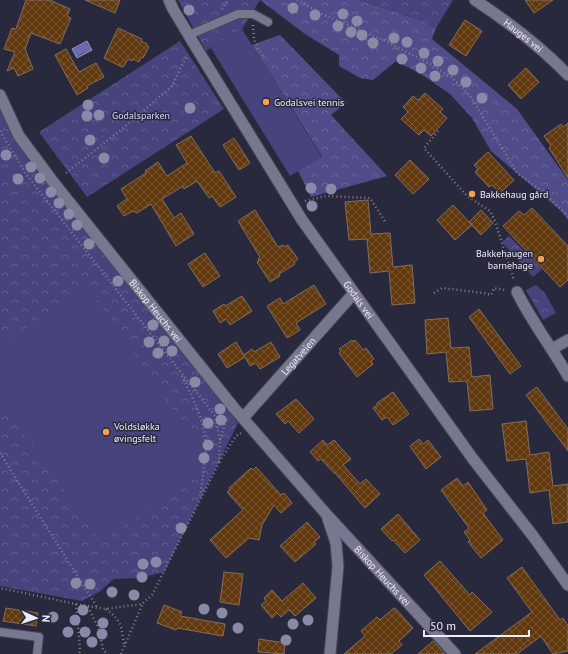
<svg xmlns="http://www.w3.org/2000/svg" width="568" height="654" viewBox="0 0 568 654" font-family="'PT Sans',sans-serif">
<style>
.forest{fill:url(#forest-crowns)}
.park{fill:url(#park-crowns)}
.garden{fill:#47437c}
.water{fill:url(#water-waves);stroke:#9391c3}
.building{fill:url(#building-cross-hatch);stroke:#836e5d}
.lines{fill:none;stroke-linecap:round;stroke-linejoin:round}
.service-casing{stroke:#464657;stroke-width:10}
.minor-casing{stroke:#464657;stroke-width:13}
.path{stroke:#808091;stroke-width:2.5;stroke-dasharray:1 3;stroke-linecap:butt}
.service{stroke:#777790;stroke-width:8}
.minor{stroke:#777790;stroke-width:11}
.tree{fill:#898aa8}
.poi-dot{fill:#f9a04c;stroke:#29293d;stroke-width:1.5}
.labels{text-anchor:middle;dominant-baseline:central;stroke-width:3;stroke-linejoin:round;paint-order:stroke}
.street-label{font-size:10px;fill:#ececfa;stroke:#29293d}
.poi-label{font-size:10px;fill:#ececfa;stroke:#29293d;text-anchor:start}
.park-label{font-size:10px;fill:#d8d9ff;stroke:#29293d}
</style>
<defs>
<pattern id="forest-crowns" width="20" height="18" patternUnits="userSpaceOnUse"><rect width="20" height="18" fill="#504c8a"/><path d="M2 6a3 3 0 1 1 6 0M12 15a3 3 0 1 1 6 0" fill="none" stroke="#69669b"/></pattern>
<pattern id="park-crowns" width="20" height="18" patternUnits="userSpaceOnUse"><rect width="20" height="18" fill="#47437c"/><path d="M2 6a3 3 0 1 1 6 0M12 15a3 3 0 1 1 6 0" fill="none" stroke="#625e90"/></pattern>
<pattern id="water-waves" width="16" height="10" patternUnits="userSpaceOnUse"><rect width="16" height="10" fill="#6d6aab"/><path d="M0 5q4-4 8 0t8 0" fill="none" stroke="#5a587b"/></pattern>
<pattern id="building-cross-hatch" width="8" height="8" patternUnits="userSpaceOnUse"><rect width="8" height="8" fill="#62390e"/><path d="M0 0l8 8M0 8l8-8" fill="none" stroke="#795632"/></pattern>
</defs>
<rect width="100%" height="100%" fill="#29293d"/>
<path class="forest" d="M260 0H359L423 21 436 28 432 39 517 109 568 180V220L561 211 491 151 472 118 450 94 424 76 396 61 373 80 360 78 339 66V55L305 34Z
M280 35 346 103 331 115 387 176 311 197 298 171 322 156 252 45Z"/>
<path class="park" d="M178 0H260L242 29 206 51Z
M359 0H453L436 28 423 21Z
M180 41 224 109 87 197 39 132Z
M0 90 21 136 238 423 164 572 139 578 114 579 99 592 82 601 0 586Z
M509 236 542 269 533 277 502 242Z
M536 285 545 293 556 313 543 320 526 290Z"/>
<path class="garden" d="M242 29 322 157 290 176 211 48Z
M86 286 211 464 101 542 0 399V346Z"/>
<path class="water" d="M87 41 92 50 77 58 72 49Z"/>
<path class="building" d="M26 0H50L70 9 67 16 71 18 60 44 31 33 25 49 33 69 18 76 14 68 7 71 15 52 4 49 12 28 16 29Z
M85 0H120L115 13Z
M525 0H553L534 13Z
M465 20 482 31 466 56 449 45Z
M118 28 142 39 141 41 147 44V46L149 47 143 58 141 57 139 62 133 59 132 61 128 59 124 66 122 67 104 58Z
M66 49 79 72 96 63 104 77 87 86 88 88 77 95 55 55Z
M526 68 539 82 521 99 508 85Z
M425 93 443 109 440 112 447 118 431 136 424 130 419 135 401 119 408 112 403 107 413 96 418 100Z
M568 123V178L549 148 551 146 544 136 561 124 563 127Z
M191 136 215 173 219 171 236 197 220 207 212 196 209 198 197 181 184 189 183 186 162 199 174 218 181 213 194 234 176 246 151 204 137 213 133 211 124 216 117 206 127 199 121 189 146 173 145 171 158 162 167 176 187 163 176 145Z
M234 138 250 163 239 170 223 145Z
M488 152 514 180 500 193 492 185 489 187 475 172 478 169 474 165Z
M410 160 429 179 413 194 395 175Z
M368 200 371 234 390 233 393 267 412 265 415 303 392 305 389 271 370 273 367 239 349 240 345 202Z
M453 205 472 225 455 240 437 220Z
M532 208 568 246V280L560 287 503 226 519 211 524 215Z
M255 210 278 247 283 245 284 247 288 245 298 259 294 262 295 264 279 274 280 276 270 282 257 262 259 260 258 259 260 257 238 221Z
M481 210 493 223 481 235 469 222Z
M205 253 220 276 203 287 188 264Z
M314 285 326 304 296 323 300 330 287 338 267 306 280 298 283 304Z
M242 296 252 311 230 325 226 319 220 323 213 311 224 304 225 306Z
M479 309 521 366 510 374 469 317Z
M448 318 451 348 469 347 472 377 490 375 493 409 470 411 467 381 449 382 446 352 427 354 425 320Z
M352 340 353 342 355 340 363 350 366 348 374 359 371 361 373 364 357 377 339 353 341 351 339 349Z
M236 342 244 355 252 349 254 352 271 342 280 357 260 369 256 363 250 366 245 357 227 368 218 354Z
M537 387 568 429V451L526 395Z
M393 392 409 414 393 425 387 417 382 420 373 408 377 405V403Z
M296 399 314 419 299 433 288 421 285 424 276 414Z
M526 421 530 455 549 452 553 486 568 484V522L553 524 549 490 530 493 526 459 507 461 502 424Z
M419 439 423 444 428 440 441 457 426 469 410 446Z
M323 440 327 445 334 440 351 459 343 465 360 484 366 479 380 494 365 508 335 473H334L321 459 318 461 310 452Z
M256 467 281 495 284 493 292 503 281 513 274 505 262 525 259 540 249 538 226 558 210 540 243 510 227 492 230 490 229 488 251 468 253 470Z
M457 478 463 486 468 482 487 510 483 513 503 540 481 558 468 542 470 540 464 532 469 528 441 490Z
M398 514 420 540 405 553 393 540 392 541 381 529Z
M307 522 320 537 314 542 316 544 295 562 280 546Z
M440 561 470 595 472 592 492 612 470 631 424 575Z
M522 567 560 620 563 618 568 626V651L553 654 541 636 517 654H475L532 612 507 578Z
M224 572 243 574 239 605 220 602Z
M303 583 316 598 295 616 289 610 281 617 277 613 272 618 261 605 266 601 264 598 272 590 282 601Z
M164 605 182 612 180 616 225 624 223 636 177 628 176 630 157 623Z
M6 608 38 613 36 626 3 621Z
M394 608H395L413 628 399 641 402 645 391 654H344L365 636 361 631 377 617 380 620Z
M259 639 285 643 284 654 258 652Z
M433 641 445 654H418Z"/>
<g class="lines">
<g class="service-casing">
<path id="service" d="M189 35 238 14H253L268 22
M0 632 39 637 37 654"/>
</g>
<g class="minor-casing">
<g id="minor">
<path id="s1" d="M169 0 173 9 194 44 302 220 473 459 533 536 568 585"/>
<path id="s2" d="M475 0C508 22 540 46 568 75"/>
<path id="s3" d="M0 95 19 136 54 183 234 408 327 515 455 654"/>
<path d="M517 292C532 322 552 348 568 376"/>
<path d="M552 349 568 340"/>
<path id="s4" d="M243 418 354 293"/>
<path d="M328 519 336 543 338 566 330 654"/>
</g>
</g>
<path class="path" d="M297 0 324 15 381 39 432 65 451 77 469 94 517 173 542 191 568 216
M222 9 228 0
M253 25 254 40 263 56
M0 131 26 174 215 416 220 440 219 463 152 595 142 604 105 609 76 604 0 588
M438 131 424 148 467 196 490 211 495 221 514 280
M66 173 122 129 172 86 187 55
M305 201 326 196 370 198 386 223
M434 293 442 288 484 293 491 295 494 288 505 290
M182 376C191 395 202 415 205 436 207 455 202 480 200 498
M220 440 227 418
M0 453 97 607
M219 462 236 436 241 433
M76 604 80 649 79 654
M88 607 98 627 103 649 107 654
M106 609C122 622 121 624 124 645
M121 654 142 605"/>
<use href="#service" class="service"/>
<use href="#minor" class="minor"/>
</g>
<g class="tree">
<circle cx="293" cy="8" r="5.5"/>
<circle cx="189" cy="10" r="5.5"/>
<circle cx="343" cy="14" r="5.5"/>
<circle cx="315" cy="15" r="5.5"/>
<circle cx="357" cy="21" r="5.5"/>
<circle cx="338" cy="26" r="5.5"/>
<circle cx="351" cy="32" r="5.5"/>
<circle cx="362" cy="35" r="5.5"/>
<circle cx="394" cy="38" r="5.5"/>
<circle cx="407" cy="42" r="5.5"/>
<circle cx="373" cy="43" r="5.5"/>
<circle cx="424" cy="53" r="5.5"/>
<circle cx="402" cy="59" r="5.5"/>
<circle cx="438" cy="61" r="5.5"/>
<circle cx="421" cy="68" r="5.5"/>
<circle cx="453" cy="70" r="5.5"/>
<circle cx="435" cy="76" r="5.5"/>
<circle cx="466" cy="82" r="5.5"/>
<circle cx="482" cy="98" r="5.5"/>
<circle cx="88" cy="105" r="5.5"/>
<circle cx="190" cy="108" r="5.5"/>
<circle cx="99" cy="115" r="5.5"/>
<circle cx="87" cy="116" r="5.5"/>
<circle cx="90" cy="140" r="5.5"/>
<circle cx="6" cy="155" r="5.5"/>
<circle cx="104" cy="158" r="5.5"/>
<circle cx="31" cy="167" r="5.5"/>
<circle cx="40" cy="178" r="5.5"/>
<circle cx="18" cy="179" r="5.5"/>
<circle cx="311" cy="188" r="5.5"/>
<circle cx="331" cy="189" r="5.5"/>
<circle cx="51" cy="192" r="5.5"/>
<circle cx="59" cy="203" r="5.5"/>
<circle cx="312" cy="206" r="5.5"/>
<circle cx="69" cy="214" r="5.5"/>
<circle cx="77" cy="225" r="5.5"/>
<circle cx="89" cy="244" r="5.5"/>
<circle cx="118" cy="281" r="5.5"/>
<circle cx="153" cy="325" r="5.5"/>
<circle cx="164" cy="341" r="5.5"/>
<circle cx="149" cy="342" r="5.5"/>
<circle cx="172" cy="351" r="5.5"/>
<circle cx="158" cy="353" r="5.5"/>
<circle cx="195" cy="382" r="5.5"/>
<circle cx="220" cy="409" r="5.5"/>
<circle cx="221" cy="420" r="5.5"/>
<circle cx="208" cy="423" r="5.5"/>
<circle cx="208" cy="445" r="5.5"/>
<circle cx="204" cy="458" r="5.5"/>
<circle cx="181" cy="528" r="5.5"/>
<circle cx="156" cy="562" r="5.5"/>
<circle cx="143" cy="564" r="5.5"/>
<circle cx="142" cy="577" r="5.5"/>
<circle cx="76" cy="583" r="5.5"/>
<circle cx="90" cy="584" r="5.5"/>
<circle cx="112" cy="592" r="5.5"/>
<circle cx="134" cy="595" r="5.5"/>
<circle cx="204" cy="609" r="5.5"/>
<circle cx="83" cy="610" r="5.5"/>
<circle cx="222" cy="613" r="5.5"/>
<circle cx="53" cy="617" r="5.5"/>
<circle cx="75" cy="620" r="5.5"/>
<circle cx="308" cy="620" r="5.5"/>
<circle cx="103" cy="623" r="5.5"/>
<circle cx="293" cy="624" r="5.5"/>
<circle cx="238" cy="628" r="5.5"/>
<circle cx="68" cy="632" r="5.5"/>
<circle cx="85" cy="632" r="5.5"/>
<circle cx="102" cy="634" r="5.5"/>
<circle cx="286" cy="640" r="5.5"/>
<circle cx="92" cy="642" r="5.5"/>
</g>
<g class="poi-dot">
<circle cx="266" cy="102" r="4"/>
<circle cx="472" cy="194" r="4"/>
<circle cx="541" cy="259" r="4"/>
<circle cx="106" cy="432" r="4"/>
</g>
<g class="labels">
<g class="street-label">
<text stroke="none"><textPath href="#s2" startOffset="60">Hauges vei</textPath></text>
<text stroke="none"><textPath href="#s1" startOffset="355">Godals vei</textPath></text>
<text stroke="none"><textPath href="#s3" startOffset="267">Biskop Heuchs vei</textPath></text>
<text stroke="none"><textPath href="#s4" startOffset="83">Legatveien</textPath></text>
<text stroke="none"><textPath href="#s3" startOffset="616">Biskop Heuchs vei</textPath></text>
</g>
<g class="poi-label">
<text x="274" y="102">Godalsvei tennis</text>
<text x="480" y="194">Bakkehaug gård</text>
<text x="533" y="253" text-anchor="end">Bakkehaugen<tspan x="533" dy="12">barnehage</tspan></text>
<text x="114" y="426">Voldsløkka<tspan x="114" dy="12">øvingsfelt</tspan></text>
</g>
<g class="park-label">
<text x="141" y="115">Godalsparken</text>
</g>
</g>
<g transform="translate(36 618) rotate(93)" stroke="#29293d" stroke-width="3" paint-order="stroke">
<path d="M0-3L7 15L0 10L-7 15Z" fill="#ececfa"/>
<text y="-6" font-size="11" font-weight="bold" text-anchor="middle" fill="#ececfa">N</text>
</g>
<path d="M424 630v6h105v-6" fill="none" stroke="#ececfa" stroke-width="2"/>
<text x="430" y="630" font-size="12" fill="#ececfa" stroke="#29293d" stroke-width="3" paint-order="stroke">50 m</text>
</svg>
